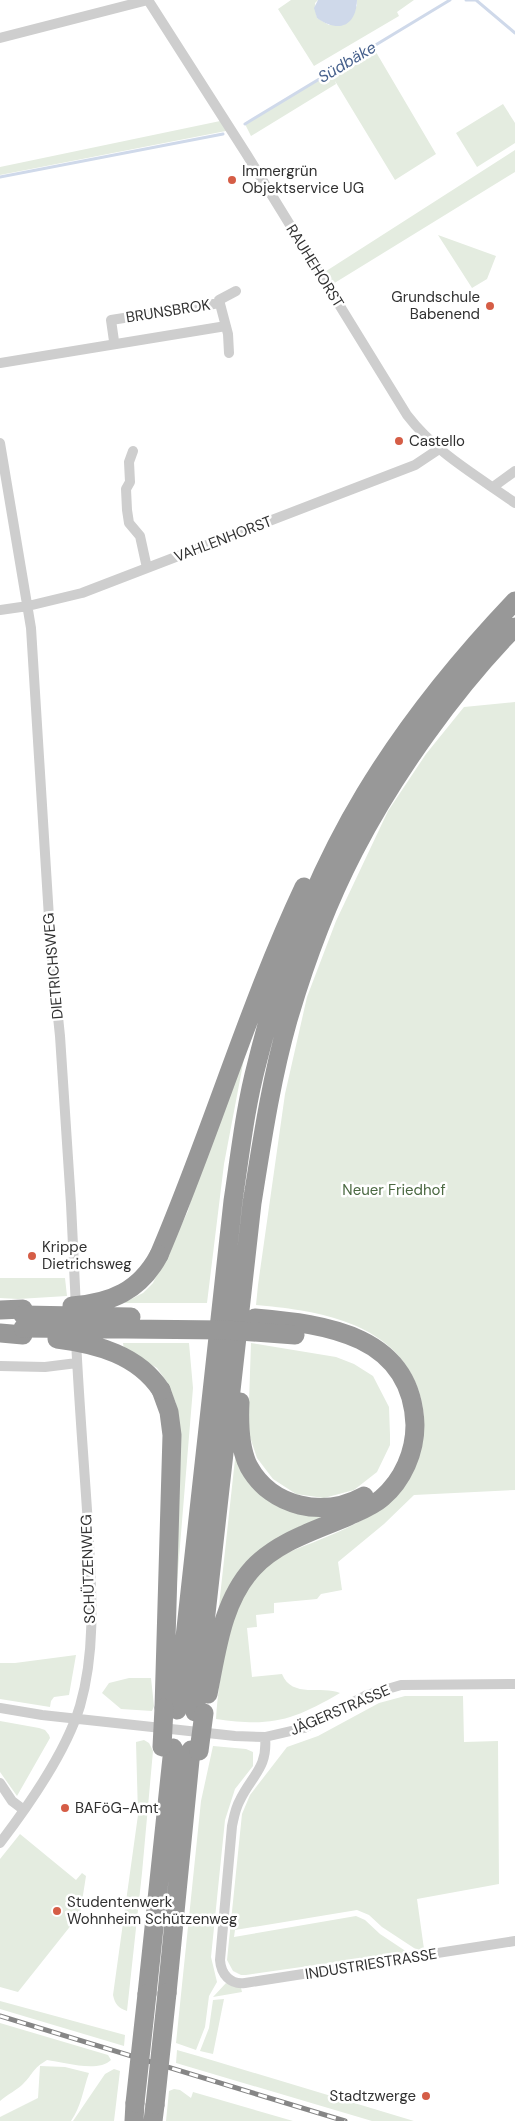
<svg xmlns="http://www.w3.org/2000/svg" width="515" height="2121" viewBox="0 0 515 2121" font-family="'DM Sans',sans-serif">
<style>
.green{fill:#e4ece0}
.water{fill:#cfd9ea}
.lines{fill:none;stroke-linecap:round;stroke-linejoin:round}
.stream{stroke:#cfd9ea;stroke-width:3}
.street{stroke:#cecece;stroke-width:10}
.highway{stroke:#989898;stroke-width:19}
.rail-casing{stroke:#868686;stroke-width:5}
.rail{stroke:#fff;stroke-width:3;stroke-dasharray:9;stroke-linecap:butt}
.highway-bridge{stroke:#989898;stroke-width:19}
.poi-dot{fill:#d55d46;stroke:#fff;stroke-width:2}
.labels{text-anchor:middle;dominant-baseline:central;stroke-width:5;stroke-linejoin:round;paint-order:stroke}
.poi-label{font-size:15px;fill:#313131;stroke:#fff;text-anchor:start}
.street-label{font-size:15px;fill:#313131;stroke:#fff}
.park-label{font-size:15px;fill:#4b6942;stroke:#fff}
.water-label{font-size:16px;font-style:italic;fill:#46608c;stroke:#fff}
</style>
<rect width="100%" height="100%" fill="#fff"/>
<path class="green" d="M291 0H318L315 3 317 18 329 25 357 6V0H414L397 12 399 16 314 66 278 9Z
M373 47 436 154 395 180 335 81 336 84 251 136 245 124Z
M503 104 515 123V143L477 167 456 133Z
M225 120 231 130 0 175V167Z
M515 150V172L328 287 320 275Z
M438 235 496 256 487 279 472 288Z
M515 702V1490L414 1495 384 1524 338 1562 342 1590 321 1594 317 1599 274 1603V1613L256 1615 257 1627 247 1628 252 1677 282 1674C292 1699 322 1685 340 1693 292 1721 271 1727 216 1719 219 1676 227 1618 253 1581 267 1561 290 1551 312 1543 360 1523 404 1506 420 1452 428 1427 424 1398 412 1375 383 1320 312 1310 256 1305L258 1285 285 1094 307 997 336 921 388 811 426 754 464 707Z
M246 1048 224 1164 207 1303H123L143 1293 153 1283 188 1211 195 1184Z
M0 1278H65L67 1296 18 1299 0 1298Z
M123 1343H189L193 1388 172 1643 178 1439 176 1403 167 1382 157 1368 124 1349Z
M251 1343 336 1357 354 1364 373 1376 389 1407 390 1435V1445L377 1472 354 1490 324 1498 296 1494 273 1479 257 1458 248 1431Z
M236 1450 246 1473 330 1513 290 1532 223 1607 219 1606Z
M76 1655 69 1695 54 1697 51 1701 50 1707 0 1699V1663H15Z
M129 1678H151L154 1706 152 1711 121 1709 102 1693 109 1683Z
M405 1696H463L464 1742 498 1741 499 1884 417 1899 424 1949 417 1950 382 1927 369 1915 357 1910 235 1930 234 1937 356 1916 365 1920 380 1934 407 1952 246 1975H241L233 1971 227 1960 242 1814 250 1795 287 1747 318 1736 379 1703Z
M0 1721 39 1728 45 1730 49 1735 50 1738 17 1796 0 1772Z
M144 1740 149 1743 153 1751 142 1873 127 2011C118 2008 115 2004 113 1995L138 1815 136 1742Z
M213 1746 246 1749 253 1752V1766L235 1789 225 1820 211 1957 217 1982 209 1996 205 2027 196 2050 176 2043 201 1801Z
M20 1834 76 1880 82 1873 86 1876 80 1914 18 1992 0 1987V1859Z
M226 1983 241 1988 242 1992 213 1997Z
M224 1999 213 2054 200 2051 209 2028 213 2000Z
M0 2001 125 2035 124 2046 0 2009Z
M0 2023 108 2055 111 2060C98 2073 63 2062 47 2060 32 2069 34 2073 23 2084 18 2089 7 2095 0 2101Z
M177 2050 198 2056 414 2121H372L176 2063Z
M40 2066 65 2067 89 2073C83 2090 81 2107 71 2121H0V2117L38 2098Z
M114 2069 120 2071 114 2121H73L105 2074Z
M174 2089 180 2090 191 2098 193 2092 293 2121H166L169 2091Z"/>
<path class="water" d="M318 0H357C356 27 338 33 317 18L314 8Z"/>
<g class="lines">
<path class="stream" d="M466 0H476L515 33
M245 124 450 0
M0 177 223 134"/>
<path class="street" d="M148 0 247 155 407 415C436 453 476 475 515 503
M0 38 148 0
M112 344 114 341 111 320 220 303
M229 353 228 334 219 300 236 291
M0 363 226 326
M0 443 31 628 51 950 60 1036 71 1204 76 1308
M133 451 129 462 130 482 126 489 127 510 129 523 140 536 147 568
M493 487 515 471
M0 610 28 606 82 593 415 465 439 449
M0 1366 45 1367 77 1363
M0 1708 42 1715 235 1736 265 1737 304 1728 367 1695 401 1685 515 1684
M265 1737C268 1768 252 1775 240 1800 235 1809 234 1817 232 1826L220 1960C221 1974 230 1985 245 1983L515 1941
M0 1783 12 1801 24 1810
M0 1843C29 1805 66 1752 80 1706 97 1647 91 1585 88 1525 84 1463 79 1402 76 1340"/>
<path class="highway" d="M159 1255C211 1134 248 1006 304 887
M0 1310 23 1309
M0 1333 23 1335
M161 1390 169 1412 172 1435 164 1708
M240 1402C239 1423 239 1448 249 1467 272 1508 324 1518 364 1496
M208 1694C217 1650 222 1602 253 1568 278 1541 317 1530 349 1516 360 1511 373 1506 382 1498 403 1480 415 1452 415 1425 412 1335 326 1324 255 1318
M177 1710 233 1201C240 1155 245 1108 257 1063 280 970 315 877 365 794 407 724 459 660 515 601
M195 1712 252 1203C262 1141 271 1080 288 1020 305 962 326 905 354 851 393 775 455 688 515 627
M167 1993 191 1750
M147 1994 173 1748
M134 2121 135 2103
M153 2121 155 2105"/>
<g class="rail-casing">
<path id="rail" d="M0 2016 345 2121"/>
</g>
<use href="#rail" class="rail"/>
<path class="highway-bridge" d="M72 1306C111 1303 140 1291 159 1255
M23 1315 131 1317
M23 1328 226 1330 295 1335
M57 1339C97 1344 138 1355 161 1390
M162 1747 164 1708
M199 1751 204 1713
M135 2103 147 1994
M155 2105 167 1993"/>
</g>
<g class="poi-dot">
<circle cx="232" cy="180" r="5"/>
<circle cx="490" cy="306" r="5"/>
<circle cx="399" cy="441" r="5"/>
<circle cx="32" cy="1256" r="5"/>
<circle cx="65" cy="1808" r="5"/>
<circle cx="57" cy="1911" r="5"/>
<circle cx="426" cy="2096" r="5"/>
</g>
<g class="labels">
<g class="poi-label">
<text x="242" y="171">Immergrün<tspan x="242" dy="17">Objektservice UG</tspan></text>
<text x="480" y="297" text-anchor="end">Grundschule<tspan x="480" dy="17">Babenend</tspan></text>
<text x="409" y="441">Castello</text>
<text x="42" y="1247">Krippe<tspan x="42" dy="17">Dietrichsweg</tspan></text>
<text x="75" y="1808">BAFöG-Amt</text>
<text x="67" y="1902">Studentenwerk<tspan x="67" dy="17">Wohnheim Schützenweg</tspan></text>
<text x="416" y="2096" text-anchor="end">Stadtzwerge</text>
</g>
<g class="street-label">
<text transform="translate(315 266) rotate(58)">RAUHEHORST</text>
<text transform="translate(168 311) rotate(-9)">BRUNSBROK</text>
<text transform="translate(223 539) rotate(-21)">VAHLENHORST</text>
<text transform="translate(53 966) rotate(-95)">DIETRICHSWEG</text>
<text transform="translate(88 1569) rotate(-92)">SCHÜTZENWEG</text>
<text transform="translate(340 1710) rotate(-23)">JÄGERSTRASSE</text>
<text transform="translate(371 1964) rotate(-9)">INDUSTRIESTRASSE</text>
</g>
<g class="park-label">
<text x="394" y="1190">Neuer Friedhof</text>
</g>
<g class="water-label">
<text transform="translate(347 62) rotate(-31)">Südbäke</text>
</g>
</g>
</svg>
